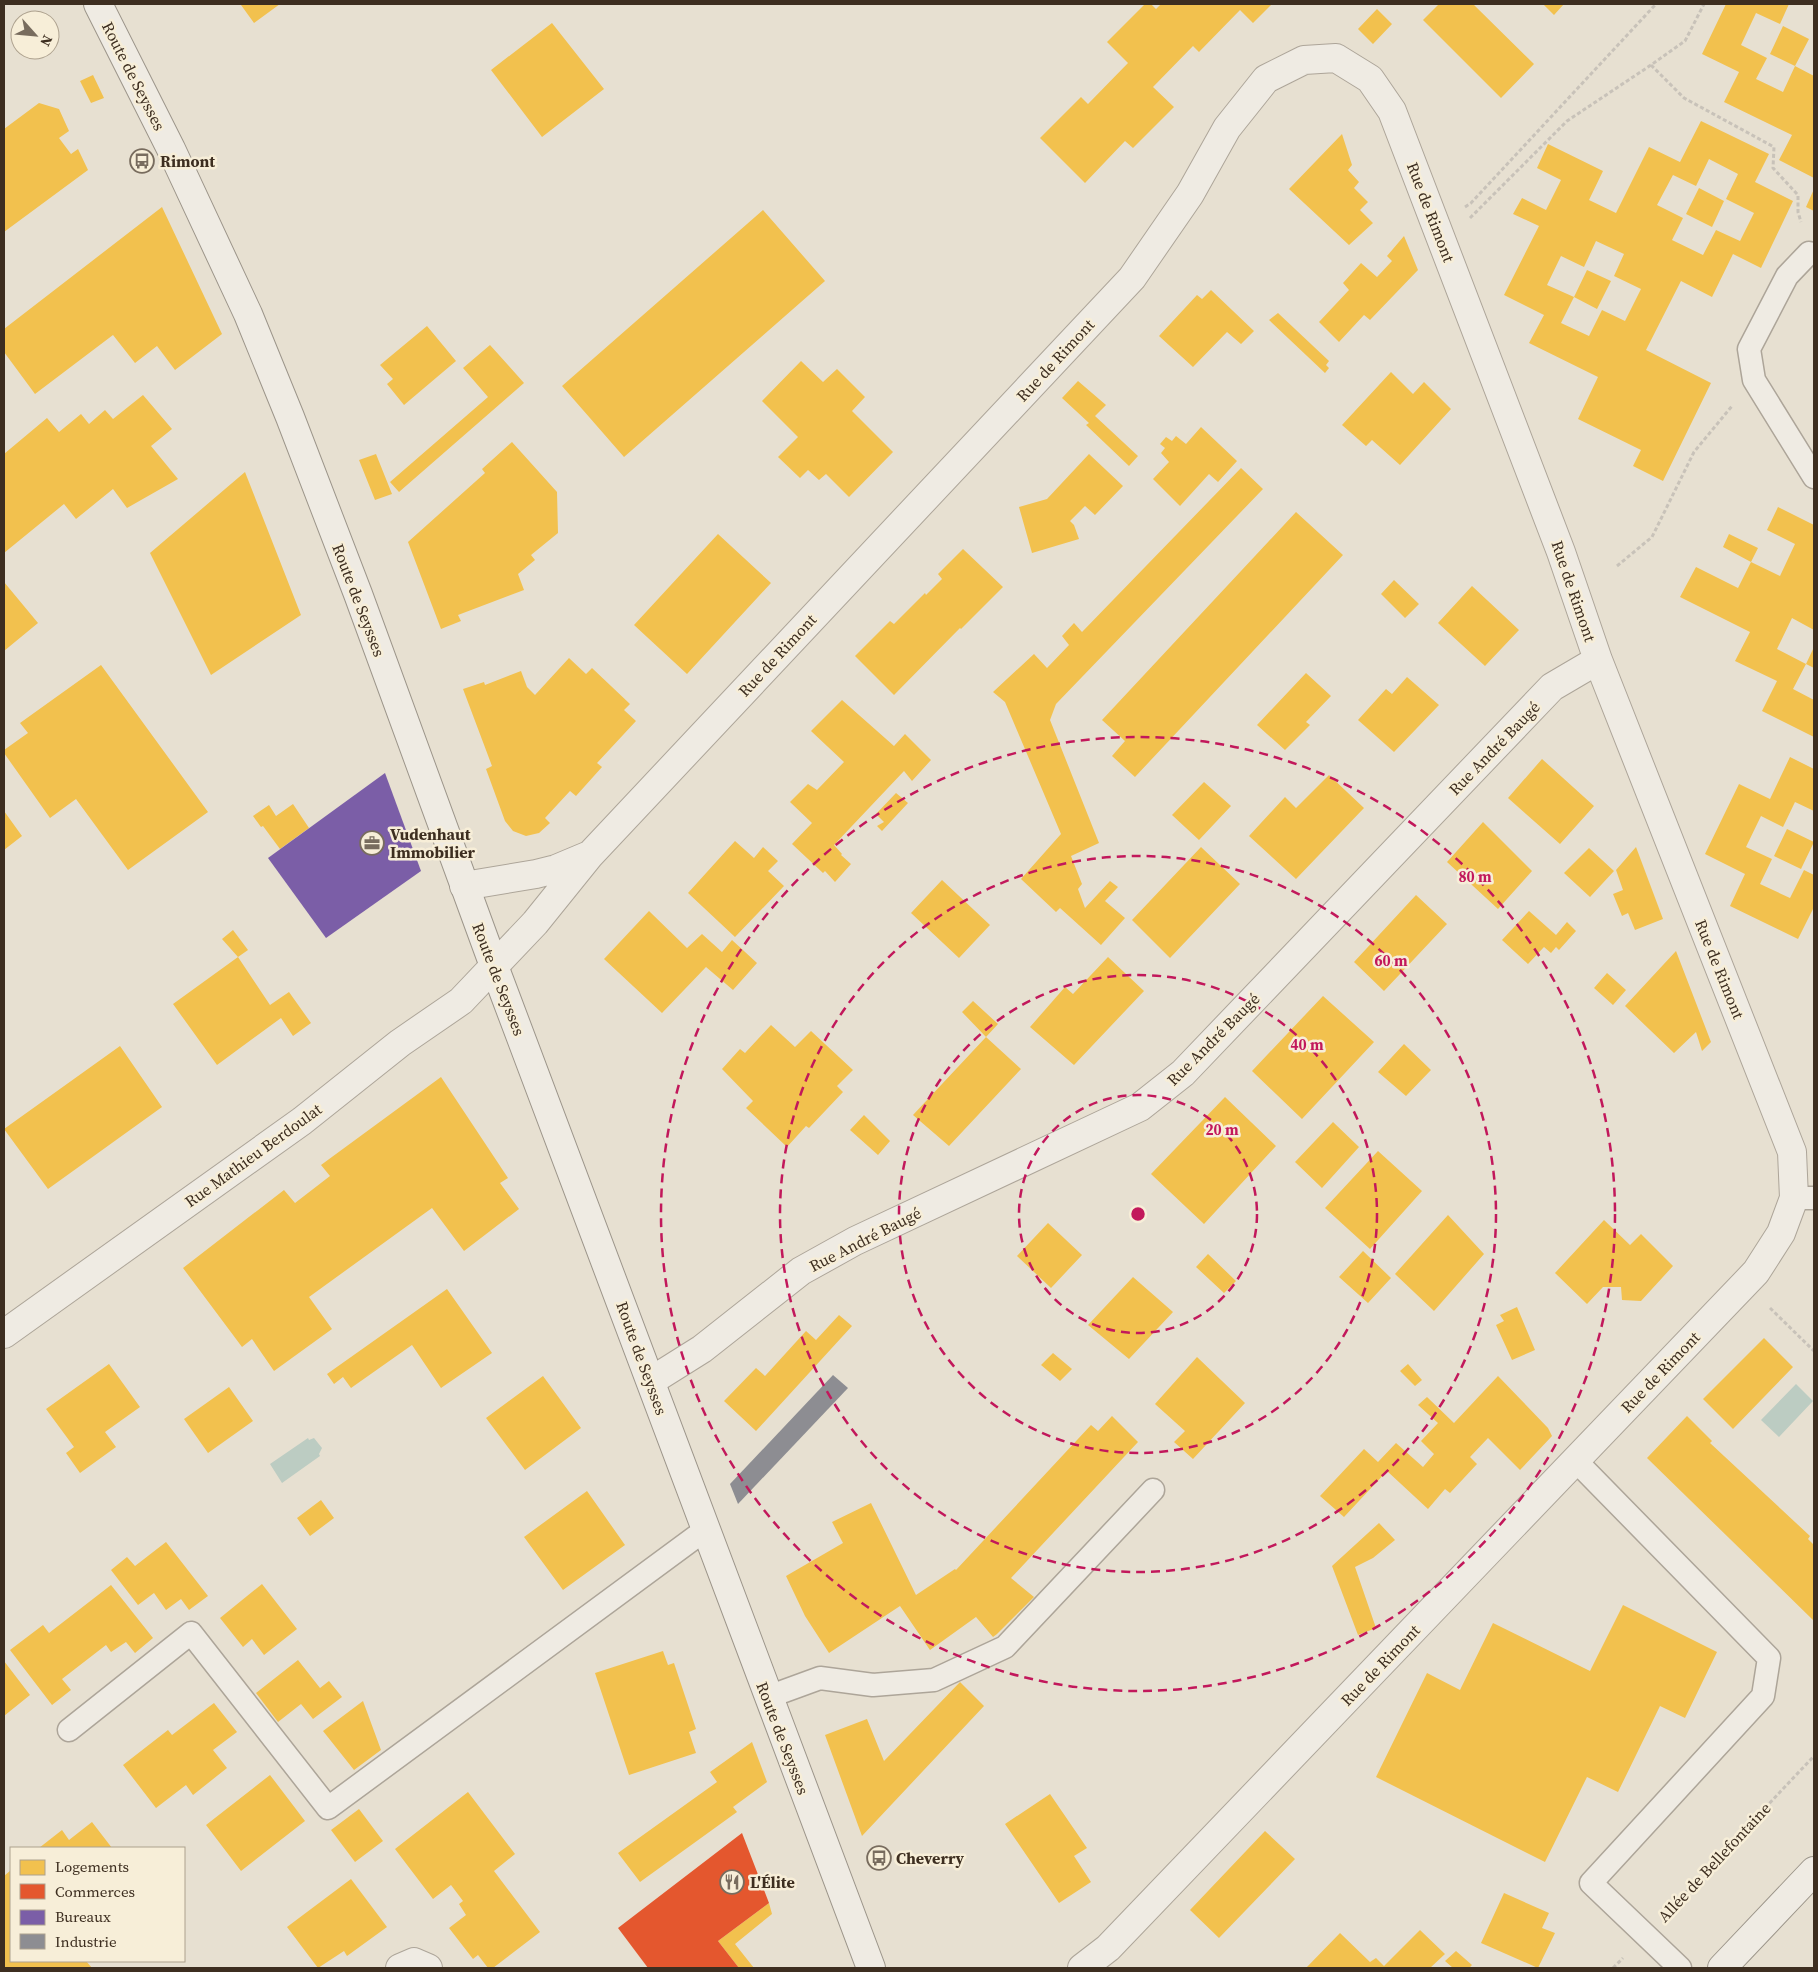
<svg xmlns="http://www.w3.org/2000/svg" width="1818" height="1972" viewBox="0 0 1818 1972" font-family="'Source Serif 4',serif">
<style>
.water{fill:#bcccc2}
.homes{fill:#f2c14e;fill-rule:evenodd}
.shops{fill:#e4572e}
.offices{fill:#7b5ea7}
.industry{fill:#8d8d92}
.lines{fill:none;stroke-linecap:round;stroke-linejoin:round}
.lane-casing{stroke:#ada599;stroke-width:25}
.street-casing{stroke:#ada599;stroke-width:30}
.secondary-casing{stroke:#9c958a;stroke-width:30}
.path{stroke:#c8c2b9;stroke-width:3;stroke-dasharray:4 2.5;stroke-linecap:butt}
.lane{stroke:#efebe3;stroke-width:22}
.street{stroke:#efebe3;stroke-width:28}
.secondary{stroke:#efebe3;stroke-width:28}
.ring{fill:none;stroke:#c2185b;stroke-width:2.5;stroke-dasharray:9 6}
.labels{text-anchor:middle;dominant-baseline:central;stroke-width:5;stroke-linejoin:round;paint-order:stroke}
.street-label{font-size:16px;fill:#3d2e20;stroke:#f7eed8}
.poi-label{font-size:16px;font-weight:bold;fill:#3d2e20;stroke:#f7eed8;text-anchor:start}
.centre{fill:#c2185b;stroke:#f7eed8;stroke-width:2.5}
.ring-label{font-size:15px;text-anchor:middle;font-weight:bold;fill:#c2185b;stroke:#f7eed8;stroke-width:5;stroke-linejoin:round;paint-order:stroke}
</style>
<rect width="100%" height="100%" fill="#e7e0d1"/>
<path class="water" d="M1796 1384 1813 1401 1779 1437 1761 1420Z
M308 1438 309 1440 314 1438 322 1448 319 1454 320 1456 282 1483 270 1464Z"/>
<path class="homes" d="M242 4H280L254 23 241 5Z
M1145 4H1151L1156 9 1161 4H1272L1253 23 1240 10 1199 52 1193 46 1153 87 1174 107 1133 148 1125 141 1085 183 1040 138 1081 97 1088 104 1128 63 1107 42Z
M1439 4H1473L1534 64 1501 98 1423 20Z
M1543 4H1564L1554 15Z
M1726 4H1789L1780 24 1756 13 1741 45 1767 58 1756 79 1783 92 1795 66 1814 76V178L1779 160 1792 135 1724 102 1739 72 1702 54Z
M1377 9 1392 24 1373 44 1358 29Z
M552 23 604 89 542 137 491 70Z
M1783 26 1809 39 1795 66 1770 54Z
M93 75 104 98 91 103 80 81Z
M39 103 59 109 69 131 59 138 71 154 78 149 88 170 4 232V129Z
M1701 121 1769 154 1755 182 1793 201 1761 268 1733 254 1712 297 1681 281 1646 350 1711 383 1663 481 1633 466 1641 450 1578 419 1598 377 1529 343 1544 315 1504 295 1539 226 1513 214 1522 198 1546 210 1561 180 1537 168 1548 144 1603 171 1589 200 1616 213 1649 147 1680 162ZM1709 159 1738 174 1726 199 1754 213 1740 241 1716 230 1703 255 1672 240 1683 218 1657 205 1673 175 1696 186ZM1596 241 1624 254 1614 276 1641 289 1625 321 1602 310 1589 336 1561 323 1574 297 1547 285 1561 256 1584 267Z
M1342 134 1352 165 1348 170 1359 182 1354 188 1368 202 1360 210 1373 223 1349 245 1289 189Z
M1699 188 1724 201 1712 227 1686 214Z
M1814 189V211L1806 207Z
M162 207 222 334 175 370 157 346 135 363 113 335 35 394 4 352V329Z
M763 210 825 281 624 457 562 386Z
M1404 236 1418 270 1370 320 1364 315 1339 342 1319 322 1349 290 1343 283 1361 263 1377 277 1392 261 1387 256Z
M1587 270 1611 281 1597 309 1574 297Z
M1211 290 1254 331 1241 344 1227 332 1193 367 1159 336 1197 295 1202 299Z
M1278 313 1329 361 1326 365 1329 368 1325 373 1269 320Z
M427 326 456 361 404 405 387 384 393 379 380 365Z
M490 345 524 383 399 492 390 482 488 397 463 368Z
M801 361 823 382 837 369 865 397 852 411 893 452 849 497 826 474 819 480 808 470 800 478 778 457 798 437 762 401Z
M1391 372 1413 394 1424 382 1451 409 1400 465 1372 440 1366 446 1342 425Z
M1078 381 1106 405 1095 416 1138 456 1129 466 1086 425 1089 423 1062 398Z
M143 395 172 429 151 446 178 479 127 508 113 489 76 519 64 504 4 553V454L47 418 59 432 81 414 89 424 105 410 113 419Z
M1201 427 1237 461 1218 482 1209 474 1180 506 1153 479 1169 462 1161 453 1165 448 1160 444 1166 437 1172 441 1176 436 1186 444Z
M512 442 557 492 558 533 531 555 535 560 518 574 524 590 458 615 461 621 441 629 408 542 485 473 482 469Z
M376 454 392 494 375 500 359 460Z
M1089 454 1123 486 1095 515 1085 506 1070 521 1074 525 1079 539 1032 553 1019 507 1047 499Z
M1241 468 1263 489 1056 704 1050 720 1099 843 1071 856 1082 884 1078 889 1085 908 1110 881 1118 887 1105 901 1125 918 1101 945 1060 908 1056 912 1021 879 1061 834 1005 702 993 692 1034 654 1047 668 1069 645 1062 636 1074 623 1082 632Z
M245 472 301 615 211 675 150 553Z
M1778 507 1814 525V630L1792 618 1777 649 1806 664 1793 689 1814 700V737L1762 711 1777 681 1735 661 1750 632 1680 597 1696 567 1738 588 1751 562 1780 576 1795 544 1767 530Z
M1296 512 1343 555 1135 777 1112 756 1125 741 1102 720Z
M718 534 771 583 687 674 634 625Z
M1729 534 1758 548 1751 562 1723 547Z
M963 549 1003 587 961 629 960 628 894 695 855 656 890 621 894 624 925 593 926 595 942 579 938 574Z
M1394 580 1419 604 1405 618 1381 594Z
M4 582 38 623 4 651Z
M1472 586 1519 630 1485 666 1438 623Z
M1814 647V668L1806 664Z
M569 658 586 674 592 668 630 704 624 710 636 721 597 763 602 767 576 796 570 791 545 818 550 823 539 833 526 836 513 831 505 821 486 769 492 766 463 689 484 682 485 685 521 671 527 687 535 695Z
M101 665 208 812 128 870 76 799 50 818 4 753V750L28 733 20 723Z
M1306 673 1331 696 1306 722 1310 725 1285 750 1257 725Z
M1407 677 1439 705 1394 752 1358 720 1386 689 1392 694Z
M842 700 894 746 905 734 931 760 912 781 904 771 834 845 842 854 841 855 851 864 835 882 825 871 823 873 792 844 812 823 790 802 808 784 817 790 844 762 811 731Z
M1790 757 1814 769V811L1795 802 1783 827 1761 816 1746 847 1772 859 1760 884 1790 898 1804 870 1814 875V907L1798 939 1730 906 1745 874 1705 854 1739 784 1770 799Z
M1542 759 1594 806 1560 844 1508 798Z
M1329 775 1364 808 1296 879 1249 836 1285 797 1296 808Z
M1204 782 1231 806 1199 840 1172 815Z
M896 793 908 803 882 831 877 826 884 822 876 814Z
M293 804 309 828 280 849 263 826 261 827 253 816 269 805 276 816Z
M4 811 22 836 4 850Z
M1483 822 1532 871 1498 909 1447 862Z
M1787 829 1814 842 1801 869 1774 856Z
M735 841 754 858 763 847 778 861 768 871 784 886 735 937 688 893Z
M1201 847 1240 884 1170 958 1132 920Z
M1636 847 1663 919 1635 930 1628 913 1622 916 1613 894 1623 890 1616 870Z
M1589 848 1614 871 1590 897 1564 873Z
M942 880 990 925 959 958 911 913Z
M1416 895 1447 924 1384 991 1354 962Z
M649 911 687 948 702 934 722 952 732 940 757 963 733 990 706 967 662 1013 604 959Z
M1529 911 1556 935 1567 922 1576 931 1559 950 1556 947 1551 953 1544 947 1528 964 1502 940Z
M233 930 248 950 238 957 222 939Z
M1676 951 1711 1042 1702 1051 1696 1032 1674 1053 1625 1006Z
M238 957 270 1005 289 992 311 1023 293 1036 281 1018 217 1065 173 1004Z
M1108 957 1144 991 1074 1065 1030 1027 1065 987 1073 994Z
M1607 973 1626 990 1613 1005 1594 988Z
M1323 996 1374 1042 1302 1119 1252 1071Z
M973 1001 998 1024 986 1037 962 1012Z
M771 1025 795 1047 811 1031 853 1070 837 1086 843 1092 809 1128 806 1126 787 1147 746 1108 753 1101 722 1069 740 1049 745 1053Z
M986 1037 1021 1069 949 1146 913 1115Z
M1404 1044 1431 1070 1406 1096 1378 1072Z
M120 1046 162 1107 48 1189 4 1129Z
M441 1077 508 1178 500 1183 519 1209 464 1251 432 1208 309 1297 332 1329 274 1371 252 1339 242 1347 183 1268 284 1190 295 1203 330 1176 321 1165Z
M1225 1097 1276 1146 1204 1224 1151 1174Z
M864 1115 890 1141 878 1155 850 1130Z
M1333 1122 1359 1147 1322 1188 1295 1162Z
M1378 1151 1422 1191 1370 1249 1325 1208Z
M1448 1215 1484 1254 1434 1311 1395 1274Z
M1604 1220 1630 1245 1641 1234 1673 1266 1641 1301 1622 1300 1621 1287H1603L1587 1304 1555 1273Z
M1048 1223 1082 1255 1051 1288 1017 1256Z
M1363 1251 1391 1278 1368 1303 1339 1277Z
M1208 1254 1236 1281 1224 1293 1196 1267Z
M1133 1277 1173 1312 1129 1359 1088 1325Z
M447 1289 492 1353 441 1388 412 1345 351 1388 343 1377 334 1384 327 1374Z
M1517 1307 1535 1350 1512 1360 1496 1325 1504 1321 1500 1315Z
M839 1315 852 1326 756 1431 724 1401 756 1368 765 1376 806 1331 816 1340Z
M1764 1338 1793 1367 1733 1429 1703 1399Z
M1053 1353 1072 1369 1060 1381 1041 1365Z
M1197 1357 1245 1403 1193 1459 1174 1442 1185 1431 1155 1404Z
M109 1364 140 1407 105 1432 116 1447 80 1473 66 1453 74 1447 46 1409Z
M1408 1364 1422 1380 1415 1386 1400 1371Z
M543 1376 581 1428 525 1470 486 1418Z
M1498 1376 1548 1428 1552 1436 1520 1470 1488 1438 1470 1457 1477 1464 1450 1493 1445 1489 1428 1509 1387 1471 1344 1517 1320 1496 1364 1449 1378 1462 1396 1443 1423 1467 1434 1454 1421 1441 1438 1423 1418 1405 1427 1397 1454 1423Z
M229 1387 253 1421 208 1453 184 1419Z
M1112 1416 1138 1442 1011 1578 1034 1597 997 1634 993 1637 976 1617 930 1650 900 1606 829 1653 805 1616 786 1576 843 1543 832 1522 871 1503 916 1595 955 1569 956 1570 1091 1425 1098 1431Z
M1687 1416 1712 1441 1710 1443 1810 1536 1808 1539 1814 1545V1621L1647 1458Z
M587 1491 625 1545 563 1590 524 1537Z
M321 1500 334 1518 310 1536 297 1518Z
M1379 1523 1395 1540 1373 1558 1355 1567 1376 1628 1358 1635 1332 1566Z
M166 1542 208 1596 189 1610 181 1599 166 1610 154 1593 138 1605 111 1570 127 1557 135 1566Z
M262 1584 297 1629 264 1655 252 1639 243 1647 220 1618Z
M111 1585 153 1638 135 1653 126 1642 111 1652 106 1645 62 1679 71 1690 52 1705 10 1650 43 1625 49 1633Z
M1623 1605 1717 1652 1685 1718 1660 1706 1618 1792 1587 1777 1545 1862 1376 1777 1427 1673 1460 1690 1493 1623 1590 1671Z
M663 1651 668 1665 674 1663 696 1729 689 1732 696 1753 629 1775 595 1673Z
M298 1660 320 1688 329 1681 342 1697 313 1719 301 1704 278 1722 256 1693Z
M4 1661 30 1695 4 1716Z
M960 1682 984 1706 862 1836 825 1735 867 1719 884 1761Z
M363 1701 381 1750 354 1770 323 1731Z
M214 1703 237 1732 213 1750 227 1768 193 1795 186 1785 156 1808 123 1765 168 1730 172 1735Z
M752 1742 767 1782 733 1807 737 1812 640 1882 618 1853 717 1782 710 1772Z
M270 1775 305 1821 241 1871 206 1825Z
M468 1792 515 1854 494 1871 540 1932 493 1968H488L478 1955 473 1959 449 1928 466 1915 459 1904 463 1901 451 1885 433 1899 395 1849Z
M1050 1794 1087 1848 1074 1856 1091 1882 1059 1903 1005 1824Z
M359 1809 383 1841 355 1862 331 1830Z
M92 1822 112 1848H39L62 1830 69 1840Z
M1265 1831 1295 1859 1219 1938 1190 1910Z
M11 1870V1961H86L92 1968H4V1876Z
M351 1879 387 1927 347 1956 344 1951 318 1968 287 1927Z
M1504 1893 1549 1913 1542 1928 1555 1933 1538 1968 1481 1943Z
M769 1903 772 1914 735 1944 754 1968H739L718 1941Z
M1420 1930 1445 1954 1430 1968H1306L1340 1933 1370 1962 1376 1958 1384 1966Z
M1456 1951 1472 1965 1469 1968H1453L1445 1961Z"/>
<path class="shops" d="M742 1833 769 1903 718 1941 739 1968H648L618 1928Z"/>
<path class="offices" d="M385 773 421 871 326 938 268 858Z"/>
<path class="industry" d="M833 1375 848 1388 738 1504 730 1484Z"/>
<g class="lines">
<g class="lane-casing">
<path id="lane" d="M1809 253 1787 276 1749 349 1754 380 1814 477
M1794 1198H1814
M1576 1461 1769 1658 1763 1696 1591 1883 1680 1968
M768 1697 820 1678 873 1685 934 1680 1005 1647 1153 1490
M69 1730 191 1633 328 1808 705 1530"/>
</g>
<g class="street-casing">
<path id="street" d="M464 886 536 874 556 869 587 856
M4 1334 302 1121 400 1043 461 1001 535 923 589 856 1132 278 1190 194 1227 128 1266 79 1304 60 1336 58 1370 79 1392 111 1561 552 1598 660 1792 1152 1794 1198 1781 1233 1756 1272 1108 1948 1082 1968
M651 1381 702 1349 801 1271 855 1241 1140 1107 1183 1073 1552 687 1598 660
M400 1968 414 1962 428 1968"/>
</g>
<g class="secondary-casing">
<path id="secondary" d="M98 4 171 149 248 314 290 417 358 594 494 966 871 1968
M1722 1968 1814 1871"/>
</g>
<path class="path" d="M1651 65 1684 98 1774 147 1773 168 1798 195V212L1801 222
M1465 207 1471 203 1656 4
M1470 218 1567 121 1651 65 1685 41 1704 4
M1617 566 1652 537 1694 452 1732 406
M1770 1308 1814 1351
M1667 1912 1814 1756
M1613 1968 1623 1958"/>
<use href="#lane" class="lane"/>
<use href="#street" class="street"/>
<use href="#secondary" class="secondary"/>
</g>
<g class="ring">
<circle cx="1138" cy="1214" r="119"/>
<circle cx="1138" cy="1214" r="239"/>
<circle cx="1138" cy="1214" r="358"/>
<circle cx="1138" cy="1214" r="477"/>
</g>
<defs>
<g id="bus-ring" transform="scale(1.25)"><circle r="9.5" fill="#f7eed8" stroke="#786c5e" stroke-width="1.5"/><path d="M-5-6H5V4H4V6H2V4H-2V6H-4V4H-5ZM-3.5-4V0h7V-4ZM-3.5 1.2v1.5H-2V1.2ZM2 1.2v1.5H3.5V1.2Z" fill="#786c5e"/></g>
<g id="office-ring" transform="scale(1.25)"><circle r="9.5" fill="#f7eed8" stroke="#786c5e" stroke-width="1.5"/><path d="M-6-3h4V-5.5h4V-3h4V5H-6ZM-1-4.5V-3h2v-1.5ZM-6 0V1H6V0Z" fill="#786c5e"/></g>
<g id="restaurant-ring" transform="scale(1.25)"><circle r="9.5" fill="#f7eed8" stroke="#786c5e" stroke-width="1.5"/><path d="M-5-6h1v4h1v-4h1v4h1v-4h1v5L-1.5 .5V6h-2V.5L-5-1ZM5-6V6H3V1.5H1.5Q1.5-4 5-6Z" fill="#786c5e"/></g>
</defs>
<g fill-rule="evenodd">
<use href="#bus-ring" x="142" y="161"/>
<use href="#office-ring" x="372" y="843"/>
<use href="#bus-ring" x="879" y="1858"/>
<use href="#restaurant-ring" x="732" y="1882"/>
</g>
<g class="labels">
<g class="street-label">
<text transform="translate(134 76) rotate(63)">Route de Seysses</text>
<text transform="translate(1431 212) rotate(69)">Rue de Rimont</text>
<text transform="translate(1055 360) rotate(-47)">Rue de Rimont</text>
<text transform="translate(1574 591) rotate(71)">Rue de Rimont</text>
<text transform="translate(359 600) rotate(69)">Route de Seysses</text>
<text transform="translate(777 655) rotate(-47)">Rue de Rimont</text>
<text transform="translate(1494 748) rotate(-46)">Rue André Baugé</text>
<text transform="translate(1720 969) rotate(68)">Rue de Rimont</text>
<text transform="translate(499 979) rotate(69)">Route de Seysses</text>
<text transform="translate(1213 1039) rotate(-45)">Rue André Baugé</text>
<text transform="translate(253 1155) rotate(-36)">Rue Mathieu Berdoulat</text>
<text transform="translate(865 1239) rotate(-27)">Rue André Baugé</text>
<text transform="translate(642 1358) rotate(70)">Route de Seysses</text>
<text transform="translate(1660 1372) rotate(-46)">Rue de Rimont</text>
<text transform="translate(1380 1665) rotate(-46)">Rue de Rimont</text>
<text transform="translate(783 1738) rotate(69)">Route de Seysses</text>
<text transform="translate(1714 1862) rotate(-47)">Allée de Bellefontaine</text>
</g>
<g class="poi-label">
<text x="160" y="161">Rimont</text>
<text x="390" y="834">Vudenhaut<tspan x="390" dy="18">Immobilier</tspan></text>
<text x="896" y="1858">Cheverry</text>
<text x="750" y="1882">L'Élite</text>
</g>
</g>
<circle cx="1138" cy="1214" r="8" class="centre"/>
<g class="ring-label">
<text x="1475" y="882">80 m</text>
<text x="1391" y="966">60 m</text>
<text x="1307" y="1050">40 m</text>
<text x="1222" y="1135">20 m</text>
</g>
<rect width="1818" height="1972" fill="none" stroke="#3d2e20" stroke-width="10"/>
<rect x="10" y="1847" width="175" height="115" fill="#f7eed8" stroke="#ada18e"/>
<rect x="20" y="1860" width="25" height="15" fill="#f2c14e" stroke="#ada18e"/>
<text x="55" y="1872" font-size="15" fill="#3d2e20">Logements</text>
<rect x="20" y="1884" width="25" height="15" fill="#e4572e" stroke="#ada18e"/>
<text x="55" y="1897" font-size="15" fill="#3d2e20">Commerces</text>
<rect x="20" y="1910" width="25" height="15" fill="#7b5ea7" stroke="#ada18e"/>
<text x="55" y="1922" font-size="15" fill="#3d2e20">Bureaux</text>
<rect x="20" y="1934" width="25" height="15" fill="#8d8d92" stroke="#ada18e"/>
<text x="55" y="1947" font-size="15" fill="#3d2e20">Industrie</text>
<g transform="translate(35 35) rotate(117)"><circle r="24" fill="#f7eed8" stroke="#ada18e"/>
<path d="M0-4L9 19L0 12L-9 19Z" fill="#786c5e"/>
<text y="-8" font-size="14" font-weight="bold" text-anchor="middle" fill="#3d2e20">N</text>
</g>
</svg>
